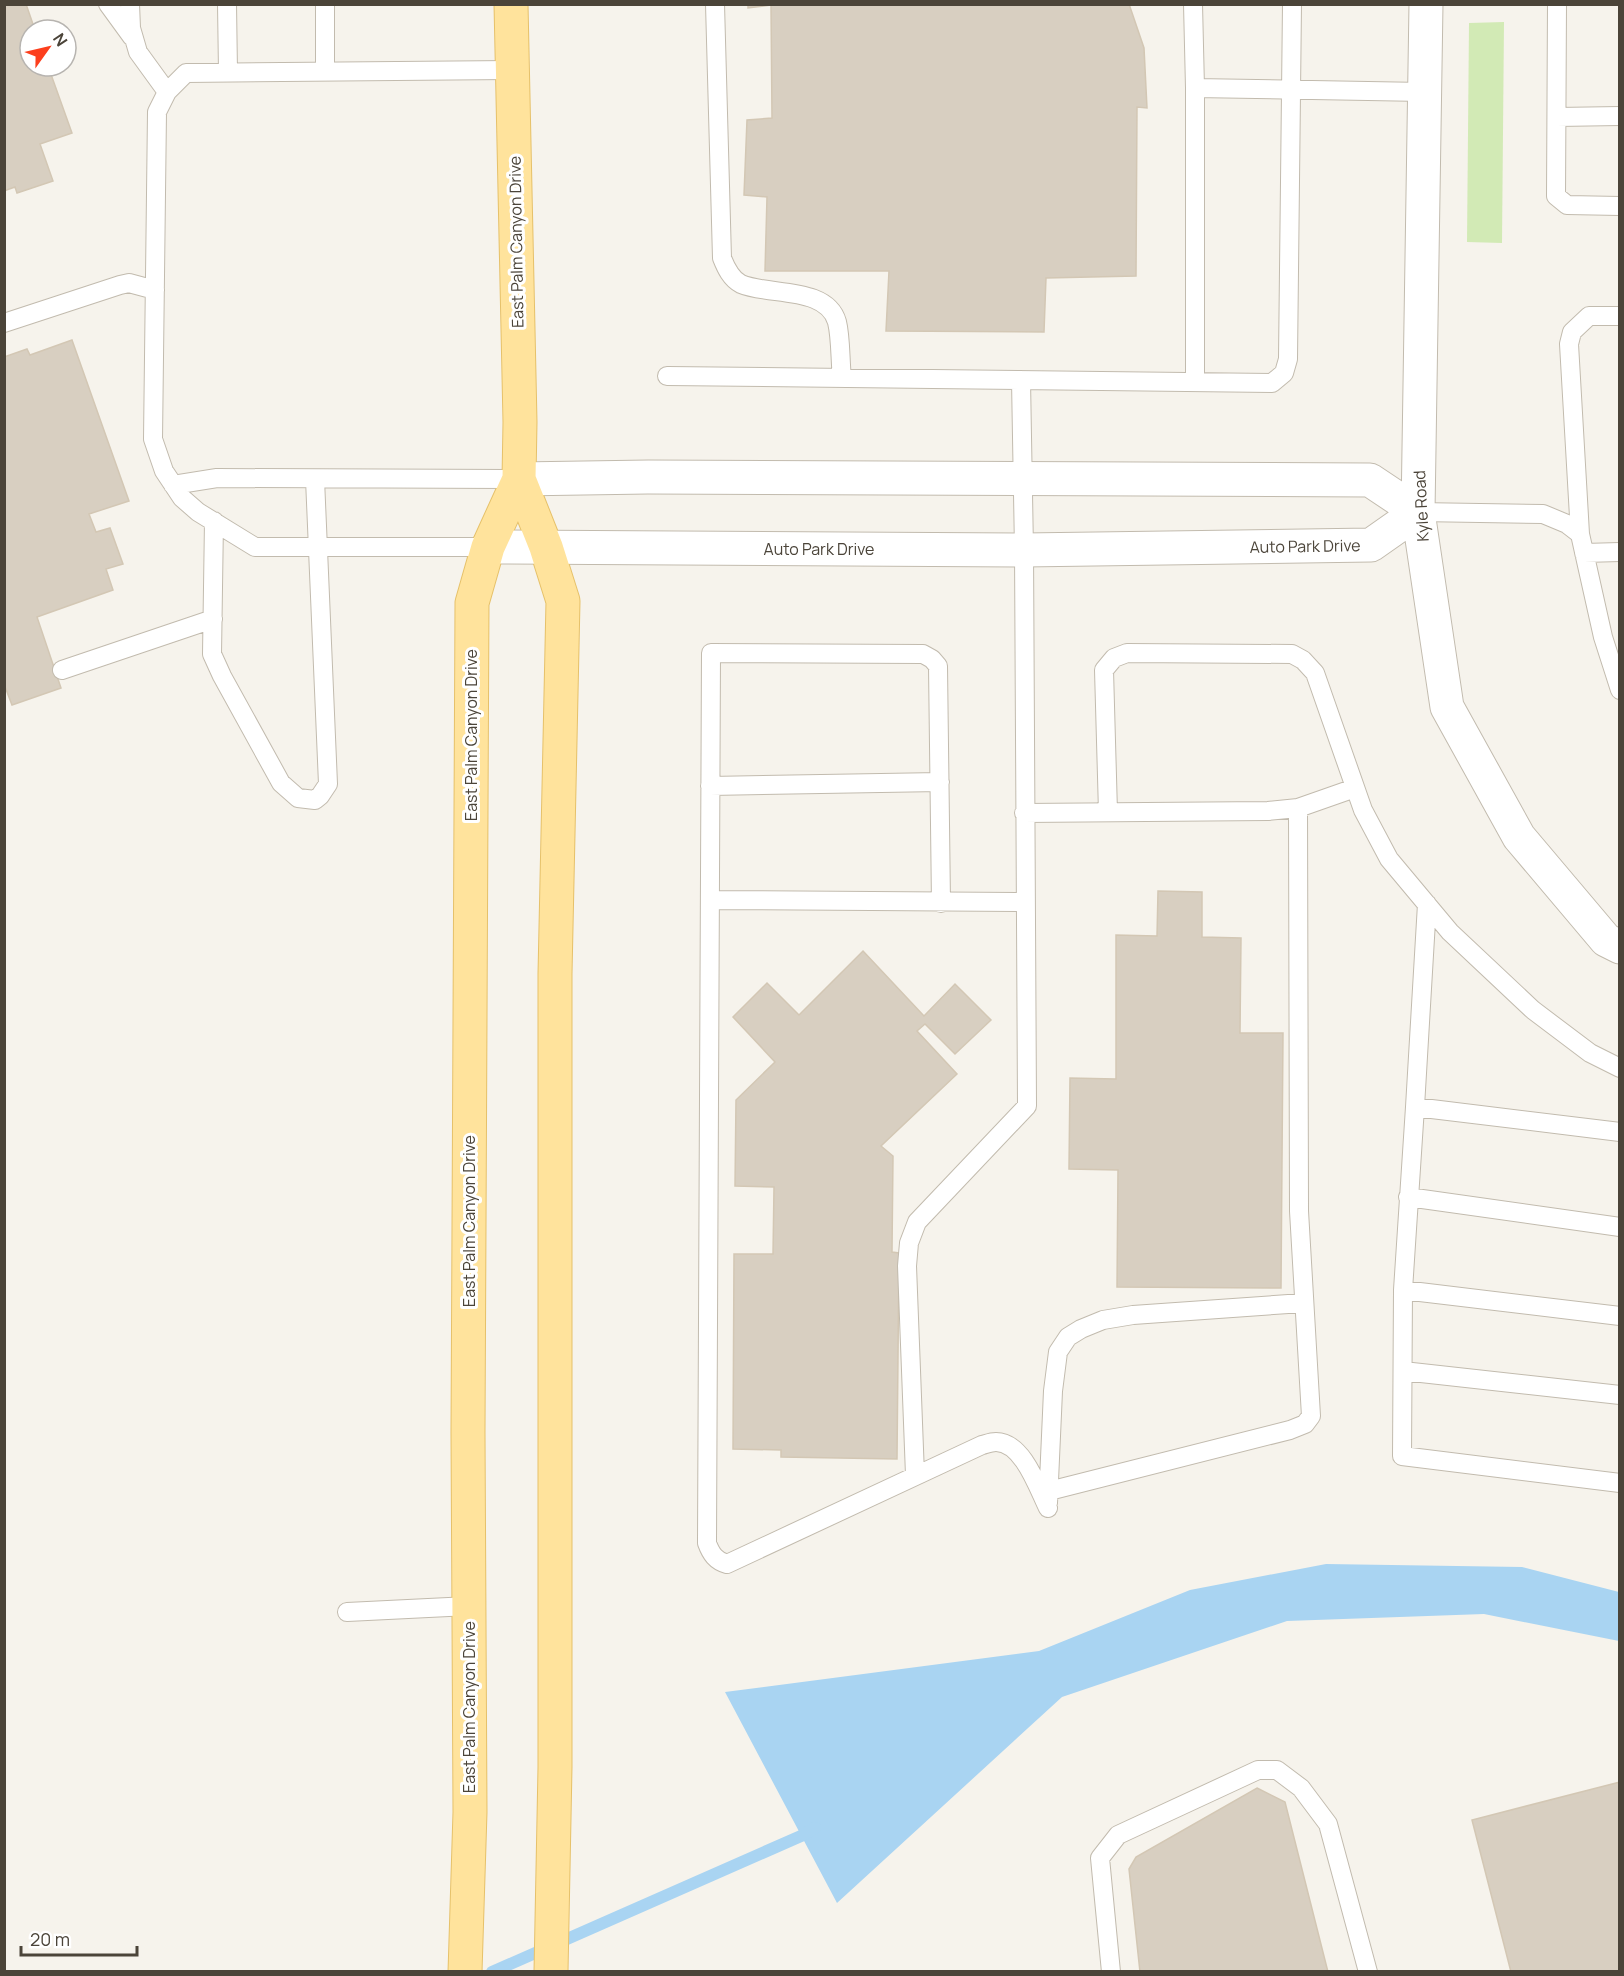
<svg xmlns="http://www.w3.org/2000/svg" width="1624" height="1976" viewBox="0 0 1624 1976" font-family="Manrope,sans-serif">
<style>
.green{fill:#d2eab5}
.water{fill:#a9d4f2}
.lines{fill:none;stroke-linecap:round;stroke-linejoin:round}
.stream{stroke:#a9d4f2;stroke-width:12}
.building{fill:#d8cfc1;stroke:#d3c7b4;stroke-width:1.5}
.lane-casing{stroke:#c2bbae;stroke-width:20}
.street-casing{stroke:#c2bbae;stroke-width:35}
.primary-casing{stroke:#e6c16a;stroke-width:35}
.lane{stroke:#fff;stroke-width:18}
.street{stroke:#fff;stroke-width:33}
.primary{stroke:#ffe39c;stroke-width:33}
.labels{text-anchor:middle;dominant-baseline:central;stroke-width:6;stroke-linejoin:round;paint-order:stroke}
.street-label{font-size:16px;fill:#4b4439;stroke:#fff}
</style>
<rect width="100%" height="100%" fill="#f6f3ec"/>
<path class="green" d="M1504 22 1502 243 1467 242 1469 23Z"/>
<path class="water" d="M1326 1564 1522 1567 1619 1592V1641L1484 1614 1287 1621 1062 1697 837 1903 725 1692 1039 1651 1190 1590Z"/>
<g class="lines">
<path class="stream" d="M492 1972 801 1836 815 1828"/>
</g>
<path class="building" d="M4 4H26L35 30H30V66H48L72 133 40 144 53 181 17 193 15 187 4 191Z
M748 4H1129L1144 48 1147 108 1137 107 1136 276 1046 278 1044 332 886 331 889 271H765L767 197 744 195 747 120 772 118 771 5 748 8Z
M72 340 129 501 89 514 96 532 110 528 123 564 106 569 113 590 37 617 61 688 12 705 4 684V357L27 349 30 355Z
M1158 891 1202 892V937L1241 938 1240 1033H1283L1281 1288 1117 1287 1118 1170 1069 1169 1070 1078 1116 1079V935L1157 936Z
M863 951 924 1016 955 984 991 1020 955 1054 925 1024 917 1031 957 1074 881 1146 893 1156 892 1252 899 1253 897 1459 781 1457V1450L733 1449 734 1254H773L774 1187 735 1186 736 1100 775 1062 733 1017 767 983 799 1015Z
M1620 1782V1972H1511L1472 1820Z
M1257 1788 1285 1802 1328 1972H1140L1129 1869 1136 1857Z"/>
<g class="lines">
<g class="lane-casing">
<path id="lane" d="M108 4 132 37
M130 4 131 28 138 52 167 92
M227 4 228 72
M325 4V72
M715 4 722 258C726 268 731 279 741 284 769 296 827 286 837 322 841 338 840 361 842 378
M1193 4 1195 88V382
M1557 4 1556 196 1567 205 1620 206
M1195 88 1424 92
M1557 117 1620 116
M1620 316H1589L1572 332 1569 344 1580 534 1603 637 1620 690
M4 323 120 285 129 283 155 290
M667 376 1272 383 1284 373 1288 359 1292 4
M173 485 217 478 519 479
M1418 512 1543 514 1567 524 1580 534
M214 521 212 654 222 676 281 783 298 798 315 800 320 796 328 784 315 479
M488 547H255L198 512 182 498 164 471 153 439 157 112 167 92 186 73 512 70
M1584 553 1620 552
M62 670 213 619
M710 786 940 782
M1108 812 1104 670 1114 658 1127 653 1292 654 1303 660 1315 673 1363 810 1389 859 1450 932 1533 1010 1590 1053 1620 1068
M1024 813 1268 811 1298 808 1355 788
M710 900 1025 902
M941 903 938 666 932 659 923 654 711 653 707 1543C711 1554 716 1561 727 1564L982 1445C986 1444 991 1442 996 1442 1023 1442 1038 1488 1048 1508
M1427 904 1415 1107 1403 1290 1402 1456 1620 1483
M1415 1107 1620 1132
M1408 1197 1620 1227
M1403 1290 1620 1316
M1403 1371 1620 1395
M915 1475 907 1266 909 1243 917 1222 1027 1106 1024 550 1021 380
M1049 1491 1290 1430 1305 1424 1311 1416 1299 1211 1298 808
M1048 1503 1053 1391 1058 1352 1068 1337 1081 1329 1103 1320 1133 1315 1303 1303
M347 1612 469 1606
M1111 1972 1100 1858 1118 1835 1258 1770H1277L1301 1788 1328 1824 1368 1972"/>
</g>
<g class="street-casing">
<path id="street" d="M1426 4 1418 512 1447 707 1519 837 1606 940 1620 947
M488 547 1024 550 1371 545 1418 512 1370 480 648 477 519 479"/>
</g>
<g class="primary-casing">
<path id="primary" d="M511 4 520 422 519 479 546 547 563 601 555 974V1767L551 1972
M465 1972 470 1812 468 1433 472 603 488 547 519 479"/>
</g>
<use href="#lane" class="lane"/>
<use href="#street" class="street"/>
<use href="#primary" class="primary"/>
</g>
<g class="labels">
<g class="street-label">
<text transform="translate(516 242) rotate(-91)">East Palm Canyon Drive</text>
<text transform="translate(1421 506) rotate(-93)">Kyle Road</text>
<text transform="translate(1305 546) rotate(-1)">Auto Park Drive</text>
<text x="819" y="549">Auto Park Drive</text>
<text transform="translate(471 735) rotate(-90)">East Palm Canyon Drive</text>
<text transform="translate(469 1221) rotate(-90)">East Palm Canyon Drive</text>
<text transform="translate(469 1707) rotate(-90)">East Palm Canyon Drive</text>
</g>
</g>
<rect width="1624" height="1976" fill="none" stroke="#4b4439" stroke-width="12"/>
<g transform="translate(48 48) rotate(56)"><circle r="28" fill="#ffffff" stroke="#b7b4b0" stroke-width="1.5"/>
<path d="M0-4.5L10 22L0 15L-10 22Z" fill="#fc3f1d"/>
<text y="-9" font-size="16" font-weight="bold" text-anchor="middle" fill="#4b4439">N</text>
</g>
<path d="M21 1946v9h116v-9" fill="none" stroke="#4b4439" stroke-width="3"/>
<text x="30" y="1946" font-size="18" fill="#4b4439" stroke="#ffffff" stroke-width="4.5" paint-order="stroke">20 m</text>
</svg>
